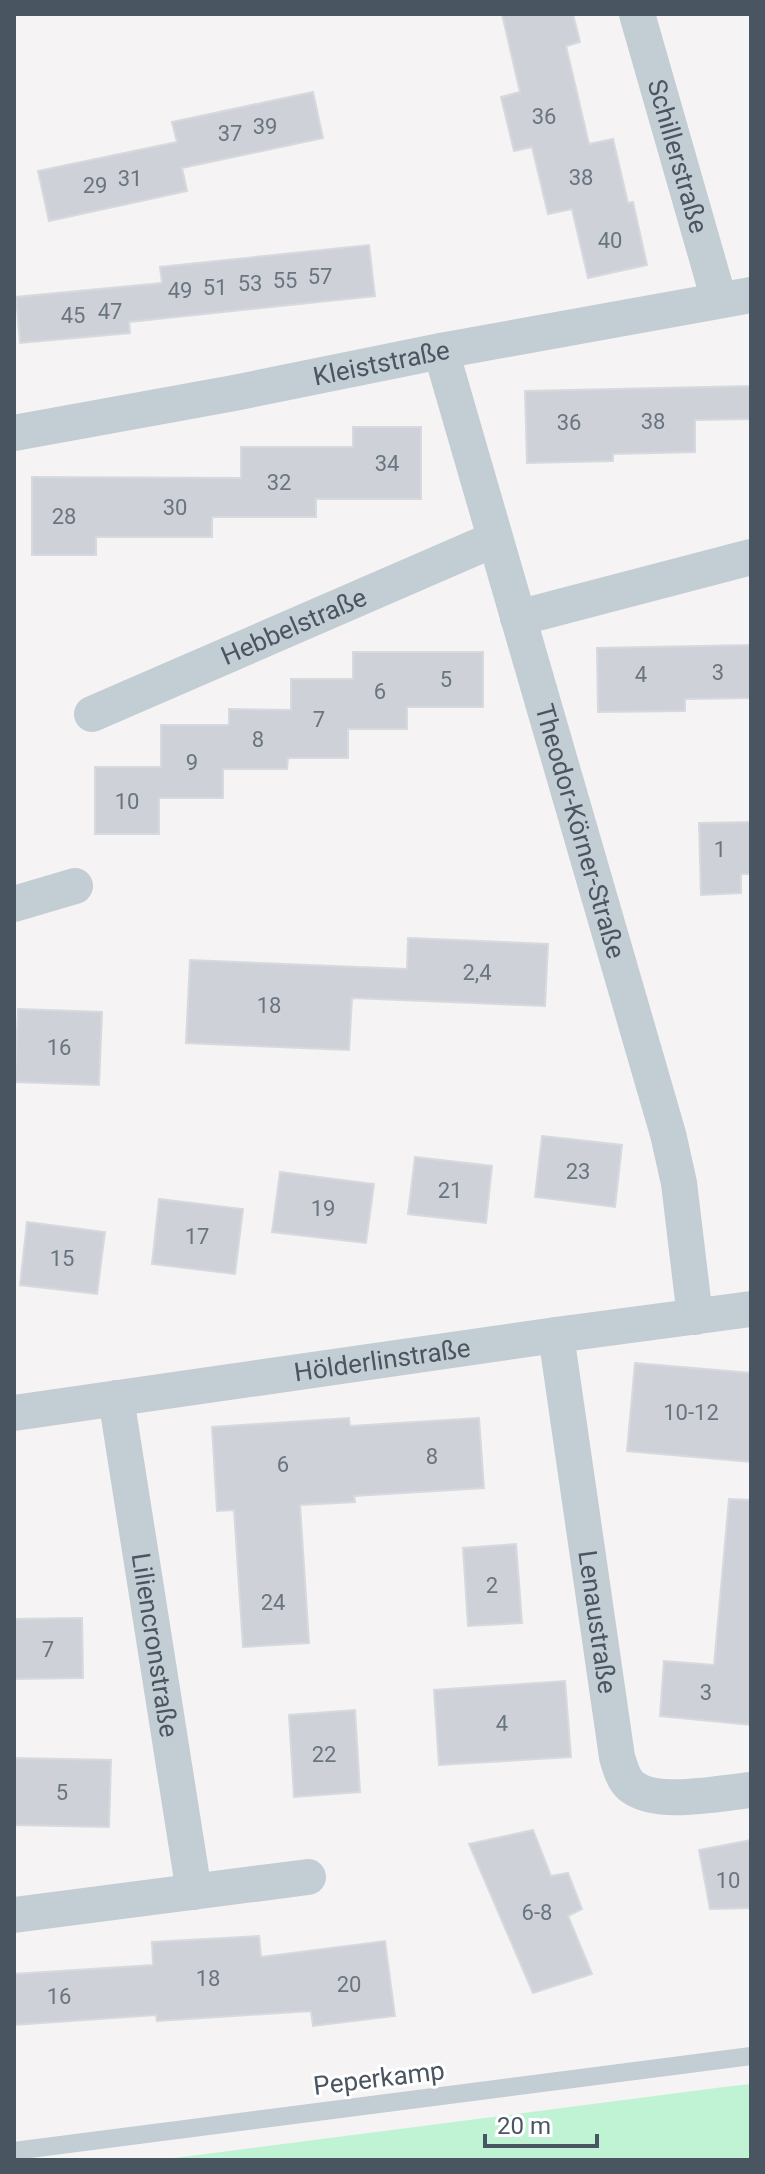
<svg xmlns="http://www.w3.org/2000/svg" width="765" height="2174" viewBox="0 0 765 2174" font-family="Roboto,sans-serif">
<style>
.green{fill:#c0f3d3}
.building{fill:#ced2d8;stroke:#d6d9de;stroke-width:2}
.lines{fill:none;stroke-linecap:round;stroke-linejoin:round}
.service{stroke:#c3cdd4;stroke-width:18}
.minor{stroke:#c3cdd4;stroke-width:36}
.labels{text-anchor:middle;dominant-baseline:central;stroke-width:6;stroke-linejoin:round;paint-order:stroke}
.number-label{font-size:22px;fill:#6a7580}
.street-label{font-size:26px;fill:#495662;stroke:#fff}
</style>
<rect width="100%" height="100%" fill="#f5f3f3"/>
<path class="green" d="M751 2084V2160H159L724 2087Z"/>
<path class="building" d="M502 14H573L580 42 566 46 589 144 613 139 628 203 633 202 647 265 588 278 572 209 548 214 532 147 514 151 501 97 520 92Z
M313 92 323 138 182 168 187 191 49 221 38 171 177 142 172 122Z
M369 245 375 296 129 322 130 333 20 343 16 297 162 283 160 267Z
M751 386V419L695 420V452L613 454V461L527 463 525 391Z
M353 427H421V499H316V517H212V537H96V555H32V477L241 478V447H353Z
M751 645V698L685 699V711L598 712 597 648Z
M353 652H483V707H407V729H348V758H288L287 769H223V798H159V834H95V767H161V725H229V709L291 710V679H353Z
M751 822V874H741V893L701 895 699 823Z
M408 938 548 944 545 1006 352 998 349 1050 186 1043 190 960 407 969Z
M18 1009 102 1012 99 1085 15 1082Z
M542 1136 622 1145 615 1207 535 1197Z
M415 1157 492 1166 486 1223 408 1214Z
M280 1172 374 1184 366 1243 272 1232Z
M159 1199 243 1209 235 1274 152 1264Z
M27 1222 105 1232 97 1294 20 1285Z
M635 1363 751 1373V1462L627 1451Z
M349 1418 350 1426 479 1418 484 1488 354 1496 355 1502 300 1505 309 1643 243 1647 234 1510 217 1511 212 1427Z
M729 1499 751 1500V1725L660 1716 664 1661 714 1665Z
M516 1544 522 1623 468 1626 463 1548Z
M82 1618 83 1678 14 1679V1619Z
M565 1681 571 1757 439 1765 434 1690Z
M355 1710 360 1792 294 1797 289 1715Z
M14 1758 111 1760 109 1827 14 1825Z
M533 1830 551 1876 568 1873 582 1909 568 1916 592 1974 533 1993 469 1844Z
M751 1840V1908L710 1909 699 1850Z
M259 1936 261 1957 385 1941 395 2016 313 2026 311 2011 157 2021 156 2015 14 2025V1974L153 1965 152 1942Z"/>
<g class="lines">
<path class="service" d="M14 2151 751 2056"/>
<g class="minor">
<path id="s1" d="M637 14 719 300"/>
<path id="s2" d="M441 351 668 1134 679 1183 695 1317"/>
<path id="s3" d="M14 433 234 393 441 351 751 295"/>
<path d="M518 618 751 557"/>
<path id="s4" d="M92 714 495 539"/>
<path d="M14 904 75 886"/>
<path id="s5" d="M556 1335 617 1757C620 1767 623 1779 631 1786 656 1807 720 1793 751 1790"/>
<path id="s6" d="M116 1398 194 1892"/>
<path id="s7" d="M14 1413 556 1335 751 1309"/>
<path d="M14 1915 308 1877"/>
</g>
</g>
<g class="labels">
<g class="number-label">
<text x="544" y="116">36</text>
<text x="265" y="126">39</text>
<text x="230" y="133">37</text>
<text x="581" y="177">38</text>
<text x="130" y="178">31</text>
<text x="95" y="185">29</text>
<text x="610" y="240">40</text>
<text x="320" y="276">57</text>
<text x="285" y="280">55</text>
<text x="250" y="283">53</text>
<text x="215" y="287">51</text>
<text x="180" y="290">49</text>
<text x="110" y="311">47</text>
<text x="73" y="315">45</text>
<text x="653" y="421">38</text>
<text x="569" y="422">36</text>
<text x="387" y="463">34</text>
<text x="279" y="482">32</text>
<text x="175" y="507">30</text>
<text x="64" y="516">28</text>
<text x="718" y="672">3</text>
<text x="641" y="674">4</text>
<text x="446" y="679">5</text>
<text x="380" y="691">6</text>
<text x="319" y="719">7</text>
<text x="258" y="739">8</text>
<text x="192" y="762">9</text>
<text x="127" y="801">10</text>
<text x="720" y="849">1</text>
<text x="477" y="972">2,4</text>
<text x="269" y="1005">18</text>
<text x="59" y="1047">16</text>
<text x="578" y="1171">23</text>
<text x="450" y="1190">21</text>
<text x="323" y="1208">19</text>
<text x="197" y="1236">17</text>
<text x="62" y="1258">15</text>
<text x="691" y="1412">10-12</text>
<text x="432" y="1456">8</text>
<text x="283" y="1464">6</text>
<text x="492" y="1585">2</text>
<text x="273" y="1602">24</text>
<text x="48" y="1649">7</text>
<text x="706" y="1692">3</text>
<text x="502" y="1723">4</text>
<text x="324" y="1754">22</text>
<text x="62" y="1792">5</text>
<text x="728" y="1880">10</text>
<text x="537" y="1912">6-8</text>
<text x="208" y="1978">18</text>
<text x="349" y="1984">20</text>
<text x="59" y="1996">16</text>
</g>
<g class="street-label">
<text stroke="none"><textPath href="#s1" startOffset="148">Schillerstraße</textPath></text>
<text stroke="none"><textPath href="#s3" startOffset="374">Kleiststraße</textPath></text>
<text stroke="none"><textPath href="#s4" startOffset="220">Hebbelstraße</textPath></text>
<text stroke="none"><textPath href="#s2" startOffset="500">Theodor-Körner-Straße</textPath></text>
<text stroke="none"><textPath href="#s7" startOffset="372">Hölderlinstraße</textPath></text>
<text stroke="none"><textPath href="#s5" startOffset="290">Lenaustraße</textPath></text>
<text stroke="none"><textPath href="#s6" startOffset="250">Liliencronstraße</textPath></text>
<text transform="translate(379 2078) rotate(-7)">Peperkamp</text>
</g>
</g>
<rect width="765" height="2174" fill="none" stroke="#495662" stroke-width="32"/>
<path d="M485 2134v12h112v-12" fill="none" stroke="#495662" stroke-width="4"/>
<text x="497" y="2134" font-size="24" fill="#495662" stroke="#ffffff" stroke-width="6" paint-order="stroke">20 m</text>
</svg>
